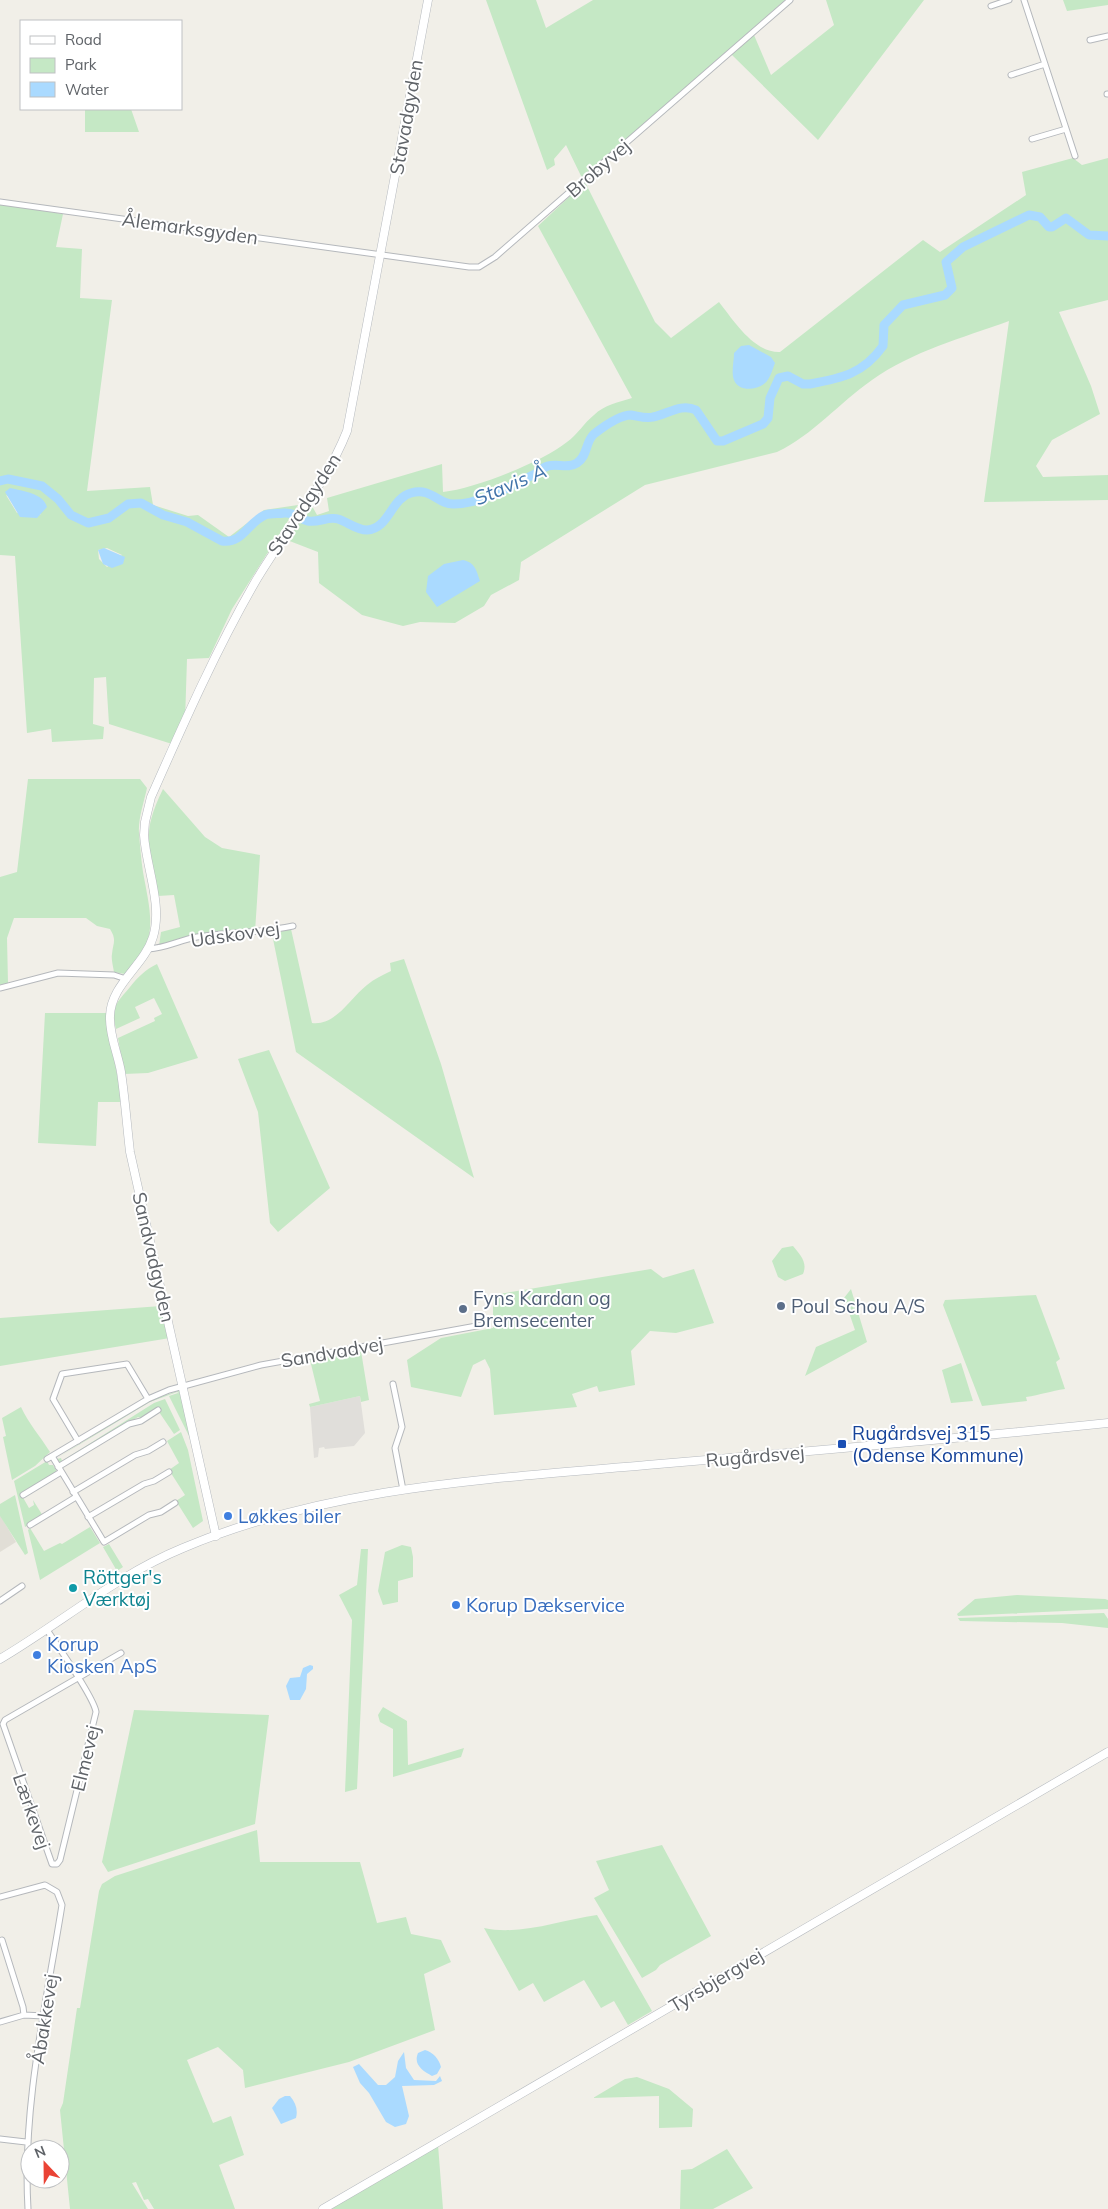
<svg xmlns="http://www.w3.org/2000/svg" width="1108" height="2209" viewBox="0 0 1108 2209" font-family="Mulish,sans-serif">
<style>
.industrial{fill:#e0deda}
.education{fill:#e1ded6}
.green{fill:#c5e8c5;fill-rule:evenodd}
.water{fill:#aadaff}
.lines{fill:none;stroke-linecap:round;stroke-linejoin:round}
.river{stroke:#aadaff;stroke-width:9}
.street-casing{stroke:#b5b8bc;stroke-width:7}
.secondary-casing{stroke:#b6babf;stroke-width:9}
.street{stroke:#fff;stroke-width:5}
.secondary{stroke:#fff;stroke-width:8}
.service-dot{fill:#5c6f8a;stroke:#fff;stroke-width:2}
.transit-dot{fill:#1a4fb4;stroke:#fff;stroke-width:2}
.shop-dot{fill:#3f7fe0;stroke:#fff;stroke-width:2}
.culture-dot{fill:#0f9aa8;stroke:#fff;stroke-width:2}
.labels{text-anchor:middle;dominant-baseline:central;stroke-width:4;stroke-linejoin:round;paint-order:stroke}
.street-label{font-size:19px;fill:#5f6368;stroke:#fff}
.service-label{font-size:19px;fill:#4e5e75;stroke:#fff;text-anchor:start}
.transit-label{font-size:19px;fill:#164399;stroke:#fff;text-anchor:start}
.shop-label{font-size:19px;fill:#366cbe;stroke:#fff;text-anchor:start}
.culture-label{font-size:19px;fill:#0d838f;stroke:#fff;text-anchor:start}
.water-label{font-size:20px;font-style:italic;fill:#4174aa;stroke:#fff}
</style>
<rect width="100%" height="100%" fill="#f1efe8"/>
<path class="industrial" d="M360 1396 365 1433 354 1446 325 1449 324 1447 319 1448 318 1457 314 1458 310 1407Z"/>
<path class="education" d="M0 1515 16 1542 0 1552Z"/>
<path class="green" d="M486 0H536L546 28 593 0H785L582 178 566 145 554 159 555 165 547 170Z
M826 0H924L818 140 731 54 754 35 771 75 834 25Z
M1063 0H1108V5L1067 11Z
M85 109H131L139 132H85Z
M1073 158 1082 165 1108 158V300L1059 312 1091 386 1100 414 1052 440 1036 466 1043 477 1108 475V500L984 502 1009 321C962 338 913 351 872 380 839 403 813 435 777 452L645 485 521 562 519 580 491 595 484 606 455 623 420 622 403 626 362 615 319 583 318 552 287 540 312 506 317 515 329 511 327 498 442 464 443 492C474 489 542 462 567 442 577 435 584 423 594 415 604 405 619 402 632 398L538 226 585 182 655 322 671 338 719 302C734 321 754 353 780 352L923 240 940 252 1026 195 1022 172Z
M0 204 63 214 56 247 82 249 80 298 112 300 87 491 150 487 153 505 188 516 198 515 229 537 264 510 298 505 232 609 209 658 187 659 185 721 172 744 109 724 106 677 94 678 93 724 104 727 103 739 52 742 51 729 27 733 15 556 0 555ZM6 495 41 515 17 513ZM107 548 122 555 107 567 99 559 98 550Z
M28 779H140L147 788C144 802 138 819 139 833 140 846 141 859 143 872 150 912 161 942 125 974L114 972C113 966 111 959 112 954 113 943 117 940 110 929L97 926 86 918H14L7 938 8 983 0 985V877L17 872Z
M163 789 205 837 222 848 260 855 255 932 204 933 159 946 161 932 180 927 174 895 158 896C148 850 141 833 163 789Z
M291 929 312 1023C336 1026 350 998 367 985 374 979 383 975 391 971L390 963 404 959 441 1064 474 1178 296 1052 272 934Z
M157 964 198 1058 148 1073 124 1074 118 1038 155 1021 154 1018 162 1014 154 998 135 1007 140 1018 116 1029C110 1006 117 1003 130 987 139 976 145 970 157 964Z
M45 1013H106L122 1102H98L96 1146 38 1143Z
M269 1050 330 1188 278 1232 270 1223 258 1112 238 1059Z
M793 1246C800 1255 808 1262 803 1274L785 1281 778 1277 772 1261 782 1248Z
M651 1269 663 1278 694 1269 714 1323 676 1333 650 1331 631 1351 635 1385 599 1392 597 1386 572 1394 577 1407 494 1415 490 1369 485 1359 473 1365 461 1397 411 1387 407 1360 441 1338 493 1328V1295Z
M851 1289 867 1342 805 1376 816 1347 855 1330 844 1298Z
M1036 1295 1060 1359 1056 1362 1065 1389C1051 1391 1040 1395 1026 1397L1027 1401 982 1406 943 1305 945 1300Z
M161 1306 170 1338 0 1366V1318Z
M361 1351 369 1400 361 1402 360 1396 310 1407 309 1404 320 1401 310 1360Z
M961 1363 973 1401 951 1403 942 1370Z
M178 1391 181 1392 193 1444 169 1396 178 1393 181 1394 177 1392 150 1402 57 1458 148 1401Z
M165 1399 180 1430 174 1434 157 1409 141 1418 138 1417 60 1464 57 1459 61 1458 62 1461 154 1403Z
M21 1407C29 1424 40 1436 50 1452L35 1466 12 1480 3 1437 6 1436 2 1418Z
M181 1432 188 1450 203 1521 193 1528 176 1501 185 1495 169 1470 179 1463 167 1441Z
M47 1461 49 1465H53L57 1472 21 1494 29 1508 34 1505 33 1500 43 1516 25 1527 14 1481Z
M15 1495 28 1553 25 1555 0 1516V1504Z
M90 1527 100 1543 40 1580 28 1530 30 1528 44 1551 60 1543 62 1544Z
M109 1544 123 1567 117 1571 103 1547Z
M402 1545 411 1547 413 1557V1577L398 1581V1602L383 1605 378 1591 385 1552Z
M361 1549H368L357 1789 345 1792 352 1620 339 1595 357 1585Z
M1017 1595 1105 1599 1108 1600V1609L958 1616 957 1614 975 1599Z
M1104 1613 1108 1619V1628L1062 1623 960 1621 958 1618Z
M383 1707 407 1721 408 1765 464 1748 461 1757 393 1777V1729L380 1722 378 1715Z
M134 1710 269 1715 255 1824 108 1872 102 1862Z
M257 1830 260 1862H360L377 1923 406 1917 411 1934 441 1940 451 1962 424 1974 435 2030 349 2062 245 2088 243 2070 218 2047 187 2060 213 2123 231 2116 244 2155 219 2165 235 2209H154L148 2199 144 2200 136 2182 132 2183 148 2209H70L60 2110 63 2103 77 2008H80L99 1891 102 1884 115 1876Z
M662 1845 711 1936 660 1965 656 1970 642 1978 594 1898 609 1890 596 1861Z
M597 1915 652 2011 628 2025 614 2001 601 2008 584 1980 544 2002 533 1983 519 1991 484 1928C520 1936 561 1920 597 1915Z
M637 2077 669 2089 693 2109 692 2127 659 2128V2096L593 2098 625 2079Z
M438 2145 443 2209H328Z
M727 2149 753 2188 713 2209H680L681 2170 692 2169Z"/>
<path class="water" d="M749 345 771 357 775 363C773 368 771 376 767 381 760 390 739 393 734 380 731 373 734 361 734 353L741 346Z
M10 488C23 491 43 493 47 507L37 518 20 517 5 492Z
M104 548 125 557 123 564 112 568 103 564 98 550Z
M463 560C475 563 476 569 480 581L437 607 426 592 428 576 444 564Z
M310 1665 313 1666V1669L307 1674 306 1689 300 1700H290L286 1686 290 1678 300 1677 303 1668Z
M425 2050C433 2052 439 2059 441 2067L437 2074 432 2076C423 2071 413 2065 418 2053Z
M404 2052 406 2068 414 2080 436 2081 440 2076 442 2081 434 2085 402 2086 409 2116 406 2124 395 2127 386 2122 369 2093 360 2083 353 2067 359 2064 378 2085H386L395 2077 398 2061Z
M285 2096H290C296 2103 298 2110 296 2118L281 2124 272 2108 279 2099Z"/>
<g class="lines">
<path class="river" d="M0 481 8 479 42 486 58 499 71 515 88 523 109 518 128 504 141 503 163 515 187 522 222 541C243 544 248 522 265 515 271 513 278 514 284 513 295 512 299 519 308 521 318 523 329 516 338 519 348 522 356 530 367 530 389 529 391 498 411 493 432 487 438 505 454 504 481 504 511 486 535 474 539 472 543 467 548 466 557 463 568 469 577 463 588 456 585 442 594 434 603 427 619 415 631 415 638 416 646 419 653 417 668 414 681 403 696 410L717 441H723L763 424 768 418 770 398 779 378 788 376 803 384H810C842 378 863 374 883 346L884 325 903 305 945 295 952 288 946 262 963 247 1029 215 1040 217 1049 227H1052L1066 218 1089 235 1108 236"/>
<g class="street-casing">
<path id="street" d="M1024 0 1075 156
M991 6 1009 0
M1090 40 1108 36
M1011 75 1045 64
M1107 94H1108
M1032 139 1066 129
M0 202 469 267H479L495 257 790 0
M149 949C166 948 180 940 197 937 229 932 261 933 293 926
M0 988 58 973 114 975 126 979
M393 1384 402 1427 395 1448 403 1490
M78 1441 53 1399 62 1374 127 1364 148 1399
M52 1456 104 1542 149 1515 161 1512 175 1503
M47 1459 148 1399 169 1390 261 1365 482 1325
M58 1467 129 1424 141 1421 158 1410
M73 1492 135 1455 148 1451 163 1442
M23 1495 61 1472
M88 1517 144 1484 154 1481 169 1472
M30 1525 76 1497
M0 1601 22 1586
M47 1630C57 1645 94 1697 96 1712L60 1860 57 1864H52L3 1724 5 1720 121 1653
M0 1897 45 1885 57 1892 62 1905C46 2005 22 2107 28 2209
M2 1940 23 2007 24 2015
M0 2022 24 2015 44 2016
M0 2139 26 2142"/>
</g>
<g class="secondary-casing">
<path id="secondary" d="M216 1536 130 1152C127 1126 125 1099 121 1072 118 1054 109 1035 110 1016 111 984 144 966 153 937 163 905 146 867 144 835L145 822 151 797C183 725 215 652 254 584 284 532 325 487 347 431L428 0
M0 1659C61 1623 117 1575 183 1548 330 1486 491 1479 647 1465 801 1452 955 1439 1108 1423
M323 2209 1108 1752"/>
</g>
<use href="#street" class="street"/>
<use href="#secondary" class="secondary"/>
</g>
<g class="service-dot">
<circle cx="781" cy="1306" r="5"/>
<circle cx="463" cy="1309" r="5"/>
</g>
<rect class="transit-dot" x="837" y="1439" width="10" height="10" rx="2.5"/>
<g class="shop-dot">
<circle cx="228" cy="1516" r="5"/>
<circle cx="456" cy="1605" r="5"/>
<circle cx="37" cy="1655" r="5"/>
</g>
<circle class="culture-dot" cx="73" cy="1588" r="5"/>
<g class="labels">
<g class="street-label">
<text transform="translate(406 117) rotate(-80)">Stavadgyden</text>
<text transform="translate(598 168) rotate(-41)">Brobyvej</text>
<text transform="translate(190 228) rotate(8)">Ålemarksgyden</text>
<text transform="translate(304 504) rotate(-57)">Stavadgyden</text>
<text transform="translate(235 934) rotate(-8)">Udskovvej</text>
<text transform="translate(154 1257) rotate(77)">Sandvadgyden</text>
<text transform="translate(332 1352) rotate(-10)">Sandvadvej</text>
<text transform="translate(755 1456) rotate(-5)">Rugårdsvej</text>
<text transform="translate(85 1758) rotate(-76)">Elmevej</text>
<text transform="translate(32 1811) rotate(71)">Lærkevej</text>
<text transform="translate(716 1980) rotate(-31)">Tyrsbjergvej</text>
<text transform="translate(44 2019) rotate(-81)">Åbakkevej</text>
</g>
<g class="service-label">
<text x="473" y="1298">Fyns Kardan og<tspan x="473" dy="22">Bremsecenter</tspan></text>
<text x="791" y="1306">Poul Schou A/S</text>
</g>
<g class="transit-label">
<text x="852" y="1433">Rugårdsvej 315<tspan x="852" dy="22">(Odense Kommune)</tspan></text>
</g>
<g class="shop-label">
<text x="238" y="1516">Løkkes biler</text>
<text x="466" y="1605">Korup Dækservice</text>
<text x="47" y="1644">Korup<tspan x="47" dy="22">Kiosken ApS</tspan></text>
</g>
<g class="culture-label">
<text x="83" y="1577">Röttger's<tspan x="83" dy="22">Værktøj</tspan></text>
</g>
<g class="water-label">
<text transform="translate(510 484) rotate(-23)">Stavis Å</text>
</g>
</g>
<rect x="20" y="20" width="162" height="90" fill="#ffffff" stroke="#bfc1c3"/>
<rect x="30" y="36" width="25" height="8" fill="#ffffff" stroke="#bfc1c3"/>
<text x="65" y="45" font-size="15" fill="#5f6368">Road</text>
<rect x="30" y="58" width="25" height="15" fill="#c5e8c5" stroke="#bfc1c3"/>
<text x="65" y="70" font-size="15" fill="#5f6368">Park</text>
<rect x="30" y="82" width="25" height="15" fill="#aadaff" stroke="#bfc1c3"/>
<text x="65" y="95" font-size="15" fill="#5f6368">Water</text>
<g transform="translate(45 2164) rotate(338)"><circle r="24" fill="#ffffff" stroke="#bfc1c3"/>
<path d="M0-4L9 19L0 12L-9 19Z" fill="#ea4335"/>
<text y="-8" font-size="14" font-weight="bold" text-anchor="middle" fill="#5f6368">N</text>
</g>
</svg>
